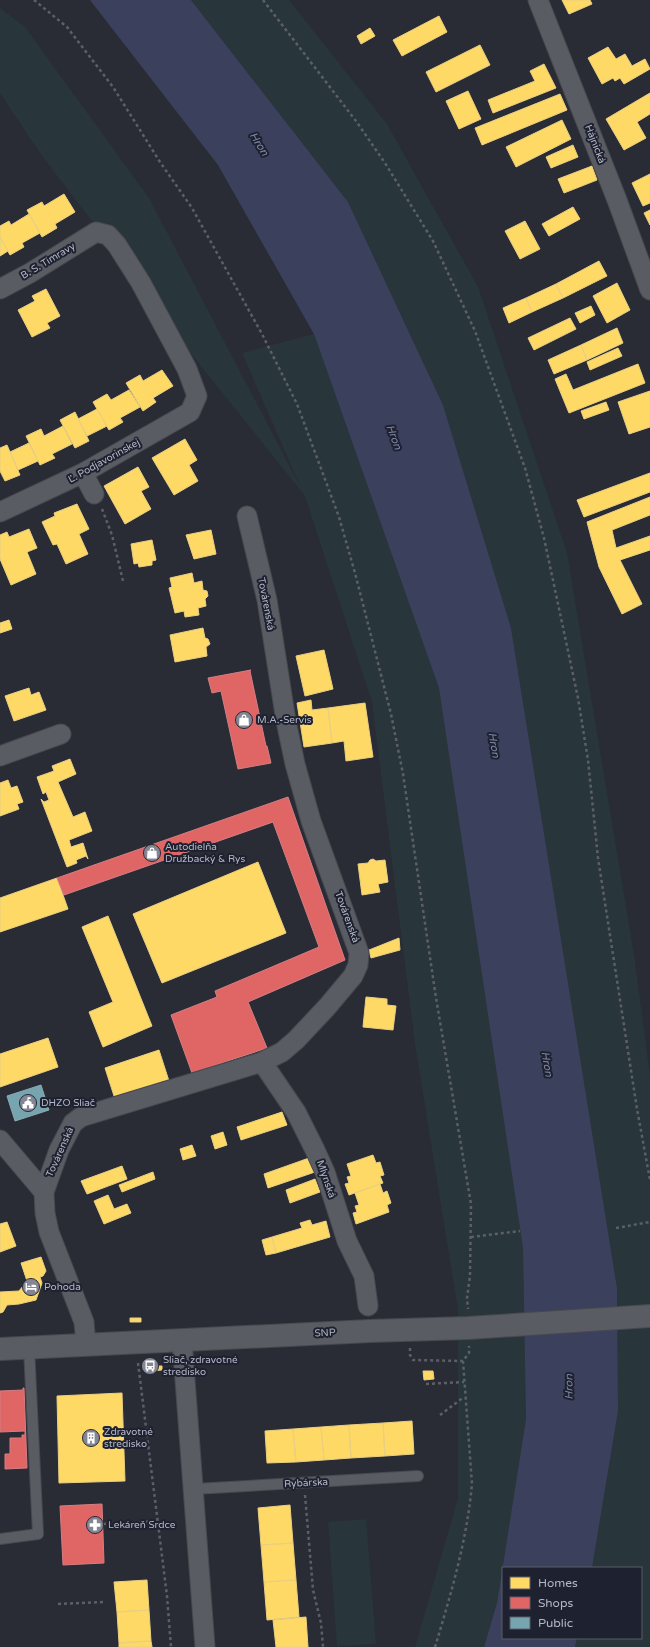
<svg xmlns="http://www.w3.org/2000/svg" width="650" height="1647" viewBox="0 0 650 1647" font-family="'Varela Round',sans-serif">
<style>
.green{fill:#28353b}
.water{fill:#3b415d}
.homes{fill:#ffd966;stroke:#e8cf83}
.shops{fill:#e06666;stroke:#d37e83}
.public{fill:#76a5af;stroke:#89aab6}
.lines{fill:none;stroke-linecap:round;stroke-linejoin:round}
.service-casing{stroke:#48494f;stroke-width:12}
.minor-casing{stroke:#48494f;stroke-width:21}
.tertiary-casing{stroke:#48494f;stroke-width:24}
.path{stroke:#5d5f67;stroke-width:2.5;stroke-dasharray:3 3;stroke-linecap:butt}
.service{stroke:#5a5c63;stroke-width:10}
.minor{stroke:#5a5c63;stroke-width:19}
.tertiary{stroke:#5a5c63;stroke-width:22}
.labels{text-anchor:middle;dominant-baseline:central;stroke-width:4;stroke-linejoin:round;paint-order:stroke}
.street-label{font-size:10px;fill:#b4b7c6;stroke:#1e212f}
.poi-label{font-size:10px;fill:#b4b7c6;stroke:#1e212f;text-anchor:start}
.water-label{font-size:11px;font-style:italic;fill:#7f87aa;stroke:#1e212f}
</style>
<rect width="100%" height="100%" fill="#2a2c35"/>
<path class="green" d="M191 0H289L387 124 478 287 567 553 634 955 650 1076V1647H575L577 1638H641V1568H592L618 1411 617 1288 511 628 443 405 348 202Z
M0 8 25 27 149 198 301 488 242 353 314 334 439 688 523 1248 526 1419 497 1603 484 1647H415L458 1498V1310L415 1044 372 702 305 496 157 311 102 234 42 156 0 93Z
M366 1519 376 1644 337 1646 328 1522Z"/>
<path class="water" d="M90 0H191L348 202 443 405 511 628 617 1288 618 1411 592 1568H503V1638H577L575 1647H484L497 1603 526 1419 523 1248 439 688 314 334 218 165Z"/>
<path class="homes" d="M562 0H590L592 4 569 14Z
M439 16 447 32 402 56 393 40Z
M370 28 375 36 361 44 357 36Z
M480 45 490 65 436 92 426 72Z
M608 47 616 59 625 54 632 66 645 59 650 69 624 84 620 78 615 81 613 78 602 84 588 58Z
M544 64 556 88 493 113 488 100 535 81 530 71Z
M468 91 481 119 459 129 446 101Z
M650 93V114L637 122 646 138 624 150 606 119Z
M560 94 567 110 482 145 475 128Z
M562 120 571 139 516 167 506 147Z
M573 145 578 157 551 168 546 157Z
M592 166 597 180 564 193 558 179Z
M650 174V203L643 206 632 183Z
M64 194 75 212 55 224 57 228 42 237 27 210 42 202 44 206Z
M573 207 580 219 549 236 542 224Z
M650 210V225L644 213Z
M29 214 40 233 22 243 24 247 10 255 0 237V226L9 221 11 225Z
M525 221 540 249 520 259 505 231Z
M0 237 8 251 0 256Z
M599 261 607 276 563 298 556 284Z
M617 283 630 310 607 323 593 296Z
M556 284 563 298 532 312 526 298Z
M46 289 60 316 47 323 50 328 32 337 18 310 35 301 32 296Z
M526 298 532 312 509 323 503 308Z
M591 306 595 315 580 323 575 313Z
M570 318 576 329 534 350 528 338Z
M617 328 623 343 587 360 581 345Z
M581 345 587 360 554 374 548 360Z
M618 348 622 356 590 370 587 362Z
M638 364 645 383 569 413 555 379 566 374 573 390Z
M162 370 173 386 153 398 156 402 143 411 126 383 140 375 143 381Z
M129 390 140 407 120 418 123 422 109 430 93 402 107 394 111 400Z
M650 391V427L629 434 618 402Z
M606 402 609 410 584 419 581 411Z
M97 409 107 426 87 436 78 419Z
M75 412 89 441 75 448 60 420Z
M63 426 72 444 52 454 55 458 40 465 26 436 41 429 44 436Z
M185 439 197 460 189 465 198 481 174 495 152 458Z
M29 443 38 461 18 470 10 452Z
M7 445 20 475 5 481 0 471V448Z
M138 467 149 487 141 491 151 509 125 524 104 486Z
M650 473V492L584 517 577 500Z
M650 497V515L612 530 616 548 650 536V550L620 560 642 604 622 614 599 567 587 522Z
M77 504 89 529 79 534 88 554 66 564 57 544 53 545 42 522 55 516 54 513Z
M29 529 37 548 27 552 36 574 11 585 0 559V535L7 532 9 537Z
M211 530 216 554 194 559 186 535Z
M152 540 156 560 152 561V565L139 567 138 563 134 564 131 544Z
M192 573 194 583 202 581 203 590 207 591 208 596 205 599 206 606 198 608 199 615 185 617 184 611 175 613 169 588 172 587 170 578Z
M9 620 12 629 0 633V623Z
M203 628 205 638 208 639 210 644 206 647 207 656 175 662 170 635Z
M324 650 333 689 305 696 296 656Z
M29 688 31 695 39 692 46 710 14 721 5 696Z
M311 700 312 710 328 708 332 743 304 747 297 703Z
M365 703 373 757 346 761 344 741 332 743 328 708Z
M70 759 76 774 58 782 73 817 85 812 92 831 69 840 71 847 83 843 88 859 86 856 76 860 77 863 67 867 41 799 44 802 49 800 46 792 43 794 37 777 54 771 52 766Z
M8 780 11 788 17 786 23 802 17 804 19 809 0 816V783Z
M373 859 376 861 385 860 388 882 378 884 380 892 362 895 358 864 368 863 370 860Z
M258 862 286 933 162 983 133 914Z
M57 878 68 909 0 932V898Z
M108 916 152 1026 103 1047 89 1012 113 1002 82 927Z
M399 938 400 950 371 958 369 950Z
M366 997 387 999V1005L396 1006 393 1030 363 1027Z
M48 1038 58 1067 0 1087V1054Z
M159 1050 169 1081 115 1099 105 1068Z
M282 1112 287 1125 241 1140 237 1127Z
M223 1132 227 1145 215 1149 211 1136Z
M192 1145 196 1156 183 1160 180 1149Z
M373 1155 376 1163 380 1162 384 1175 380 1176 383 1183 349 1195 345 1184 349 1183 347 1177 351 1176 347 1164Z
M309 1158 315 1172 268 1188 264 1174Z
M122 1166 127 1179 87 1194 81 1181Z
M153 1172 155 1179 122 1192 119 1185Z
M315 1179 320 1192 290 1203 286 1190Z
M380 1184 383 1193 387 1191 391 1203 387 1205 389 1212 356 1224 353 1213 357 1212 355 1206 359 1205 355 1193Z
M108 1195 114 1209 127 1204 131 1213 104 1224 94 1201Z
M310 1220 312 1225 326 1221 330 1237 276 1253 272 1237 302 1228 300 1223Z
M7 1222 16 1246 0 1252V1224Z
M272 1237 276 1253 266 1255 262 1240Z
M41 1257 46 1271 43 1276 40 1277 42 1283 36 1300 19 1304 7 1305 3 1312 0 1313V1292L19 1291 27 1281 21 1263Z
M130 1318H141V1322H130Z
M151 1366H162V1370L152 1371Z
M423 1371H433L434 1379 424 1380Z
M122 1393 125 1481 59 1483 57 1396Z
M412 1421 414 1454 385 1456 383 1423Z
M383 1423 385 1456 351 1458 349 1425Z
M349 1425 351 1458 324 1460 321 1427Z
M321 1427 324 1460 296 1462 293 1429Z
M293 1429 296 1462 267 1463 265 1431Z
M290 1505 293 1543 261 1545 258 1508Z
M293 1543 296 1580 264 1582 261 1545Z
M147 1580 149 1610 117 1612 114 1582Z
M296 1580 299 1617 267 1620 264 1582Z
M149 1610 151 1641 119 1643 117 1612Z
M306 1617 308 1647H276L273 1620Z
M151 1641 152 1647H119V1643Z"/>
<path class="shops" d="M251 670 250 671 266 746H267L271 763 238 769 221 691 212 693 208 678Z
M288 797 345 960 248 1002 267 1048 192 1073 171 1015 217 997 215 991 319 947 273 822 64 895 57 878Z
M23 1388H24L27 1468 5 1469V1454H10V1438H22V1435H25V1431L0 1432V1391L23 1390Z
M102 1504 104 1563 63 1565 60 1506Z"/>
<path class="public" d="M41 1085 49 1110 15 1121 7 1096Z"/>
<g class="lines">
<g class="service-casing">
<path id="service" d="M194 1489 418 1476
M0 1539 38 1534 29 1348"/>
</g>
<g class="minor-casing">
<path id="minor" d="M538 0 617 200 650 290
M0 289 30 273 96 232 108 235 117 245 141 283 187 369 197 396 190 412 83 473 0 512
M83 473 94 494
M0 756 61 734
M262 1062 296 1112 315 1150 325 1172 347 1241 364 1276 368 1306
M0 1140 44 1192
M182 1340 205 1647
M86 1345 84 1322 49 1232 45 1213 44 1192 59 1150 73 1123 81 1117 262 1062 282 1052 296 1040 327 1007 353 976 358 965 359 953 311 821 295 764 286 721 267 600 247 516"/>
</g>
<g class="tertiary-casing">
<path id="tertiary" d="M0 1349 370 1331 468 1328 650 1316"/>
</g>
<path class="path" d="M34 0 67 27 113 87 160 162 192 208 262 334 297 404 339 517 355 573 391 714 403 774 436 998 471 1204 470 1276 467 1298 468 1309
M263 0 356 121 385 163 433 241 475 331 525 468 544 538 578 698 588 760 598 858 637 1109 650 1180
M102 509 112 535 123 581
M616 1228 650 1222
M471 1237 520 1231
M410 1348V1355L413 1360 463 1361 469 1353V1346
M138 1363 167 1596 171 1647
M426 1384 464 1382
M440 1415 464 1397
M305 1495 313 1590 321 1623 323 1647
M103 1524 156 1521
M58 1604 104 1602
M435 1647C451 1594 467 1540 472 1484L463 1361"/>
<use href="#service" class="service"/>
<use href="#minor" class="minor"/>
<use href="#tertiary" class="tertiary"/>
</g>
<defs>
<g id="shop-disc" transform="scale(0.9)"><circle r="9.5" fill="#848693" stroke="#1e212f"/><path d="M-5-2.5h2.3a2.7 3.5 0 0 1 5.4 0H5L5.5 6h-11ZM-1.5-2.5h3a1.5 2.3 0 0 0-3 0Z" fill="#fff"/></g>
<g id="civic-disc" transform="scale(0.9)"><circle r="9.5" fill="#848693" stroke="#1e212f"/><path d="M-.6-6.5H3V-4.5H.6V-3L4-1V1h2V6H-6V1h2V-1L-.6-3ZM-1.2 2.5V6h2.4V2.5Z" fill="#fff"/></g>
<g id="hotel-disc" transform="scale(0.9)"><circle r="9.5" fill="#848693" stroke="#1e212f"/><path d="M-6-4.5h1.5V1H6V5H4.5V3h-9V5H-6ZM-4 0a1.8 1.8 0 1 1 3.6 0ZM.5 0V-2.5h3Q6-2.5 6 0Z" fill="#fff"/></g>
<g id="bus-disc" transform="scale(0.9)"><circle r="9.5" fill="#848693" stroke="#1e212f"/><path d="M-5-6H5V4H4V6H2V4H-2V6H-4V4H-5ZM-3.5-4V0h7V-4ZM-3.5 1.2v1.5H-2V1.2ZM2 1.2v1.5H3.5V1.2Z" fill="#fff"/></g>
<g id="building-disc" transform="scale(0.9)"><circle r="9.5" fill="#848693" stroke="#1e212f"/><path d="M-4-6H4V6H1V3H-1V6H-4ZM-2.5-4.3h1.7v1.8h-1.7ZM.8-4.3h1.7v1.8H.8ZM-2.5-1h1.7V.8h-1.7ZM.8-1h1.7V.8H.8Z" fill="#fff"/></g>
<g id="pharmacy-disc" transform="scale(0.9)"><circle r="9.5" fill="#848693" stroke="#1e212f"/><path d="M-2-6h4v4h4v4h-4v4h-4v-4h-4v-4h4Z" fill="#fff"/></g>
</defs>
<g fill-rule="evenodd">
<use href="#shop-disc" x="244" y="720"/>
<use href="#shop-disc" x="152" y="853"/>
<use href="#civic-disc" x="28" y="1103"/>
<use href="#hotel-disc" x="31" y="1287"/>
<use href="#bus-disc" x="150" y="1366"/>
<use href="#building-disc" x="91" y="1438"/>
<use href="#pharmacy-disc" x="95" y="1525"/>
</g>
<g class="labels">
<g class="street-label">
<text transform="translate(595 144) rotate(69)">Hájnická</text>
<text transform="translate(48 261) rotate(-31)">B. S. Timravy</text>
<text transform="translate(104 461) rotate(-29)">Ľ. Podjavorinskej</text>
<text transform="translate(266 604) rotate(79)">Továrenská</text>
<text transform="translate(347 917) rotate(70)">Továrenská</text>
<text transform="translate(60 1152) rotate(-66)">Továrenská</text>
<text transform="translate(326 1179) rotate(71)">Mlynská</text>
<text transform="translate(325 1333) rotate(-3)">SNP</text>
<text transform="translate(306 1483) rotate(-3)">Rybárska</text>
</g>
<g class="poi-label">
<text x="257" y="720">M.A.-Servis</text>
<text x="165" y="847">Autodielňa<tspan x="165" dy="12">Družbacký &amp; Rys</tspan></text>
<text x="41" y="1103">DHZO Sliač</text>
<text x="44" y="1287">Pohoda</text>
<text x="163" y="1360">Sliač, zdravotné<tspan x="163" dy="12">stredisko</tspan></text>
<text x="104" y="1432">Zdravotné<tspan x="104" dy="12">stredisko</tspan></text>
<text x="108" y="1525">Lekáreň Srdce</text>
</g>
<g class="water-label">
<text transform="translate(259 144) rotate(58)">Hron</text>
<text transform="translate(394 437) rotate(70)">Hron</text>
<text transform="translate(494 745) rotate(81)">Hron</text>
<text transform="translate(547 1064) rotate(81)">Hron</text>
<text transform="translate(569 1387) rotate(-91)">Hron</text>
</g>
</g>
<rect x="502" y="1567" width="140" height="72" fill="#1e212f" stroke="#5a5d6b"/>
<rect x="510" y="1577" width="20" height="12" fill="#ffd966" stroke="#5a5d6b"/>
<text x="538" y="1587" font-size="12" fill="#b4b7c6">Homes</text>
<rect x="510" y="1597" width="20" height="12" fill="#e06666" stroke="#5a5d6b"/>
<text x="538" y="1607" font-size="12" fill="#b4b7c6">Shops</text>
<rect x="510" y="1617" width="20" height="12" fill="#76a5af" stroke="#5a5d6b"/>
<text x="538" y="1627" font-size="12" fill="#b4b7c6">Public</text>
</svg>
